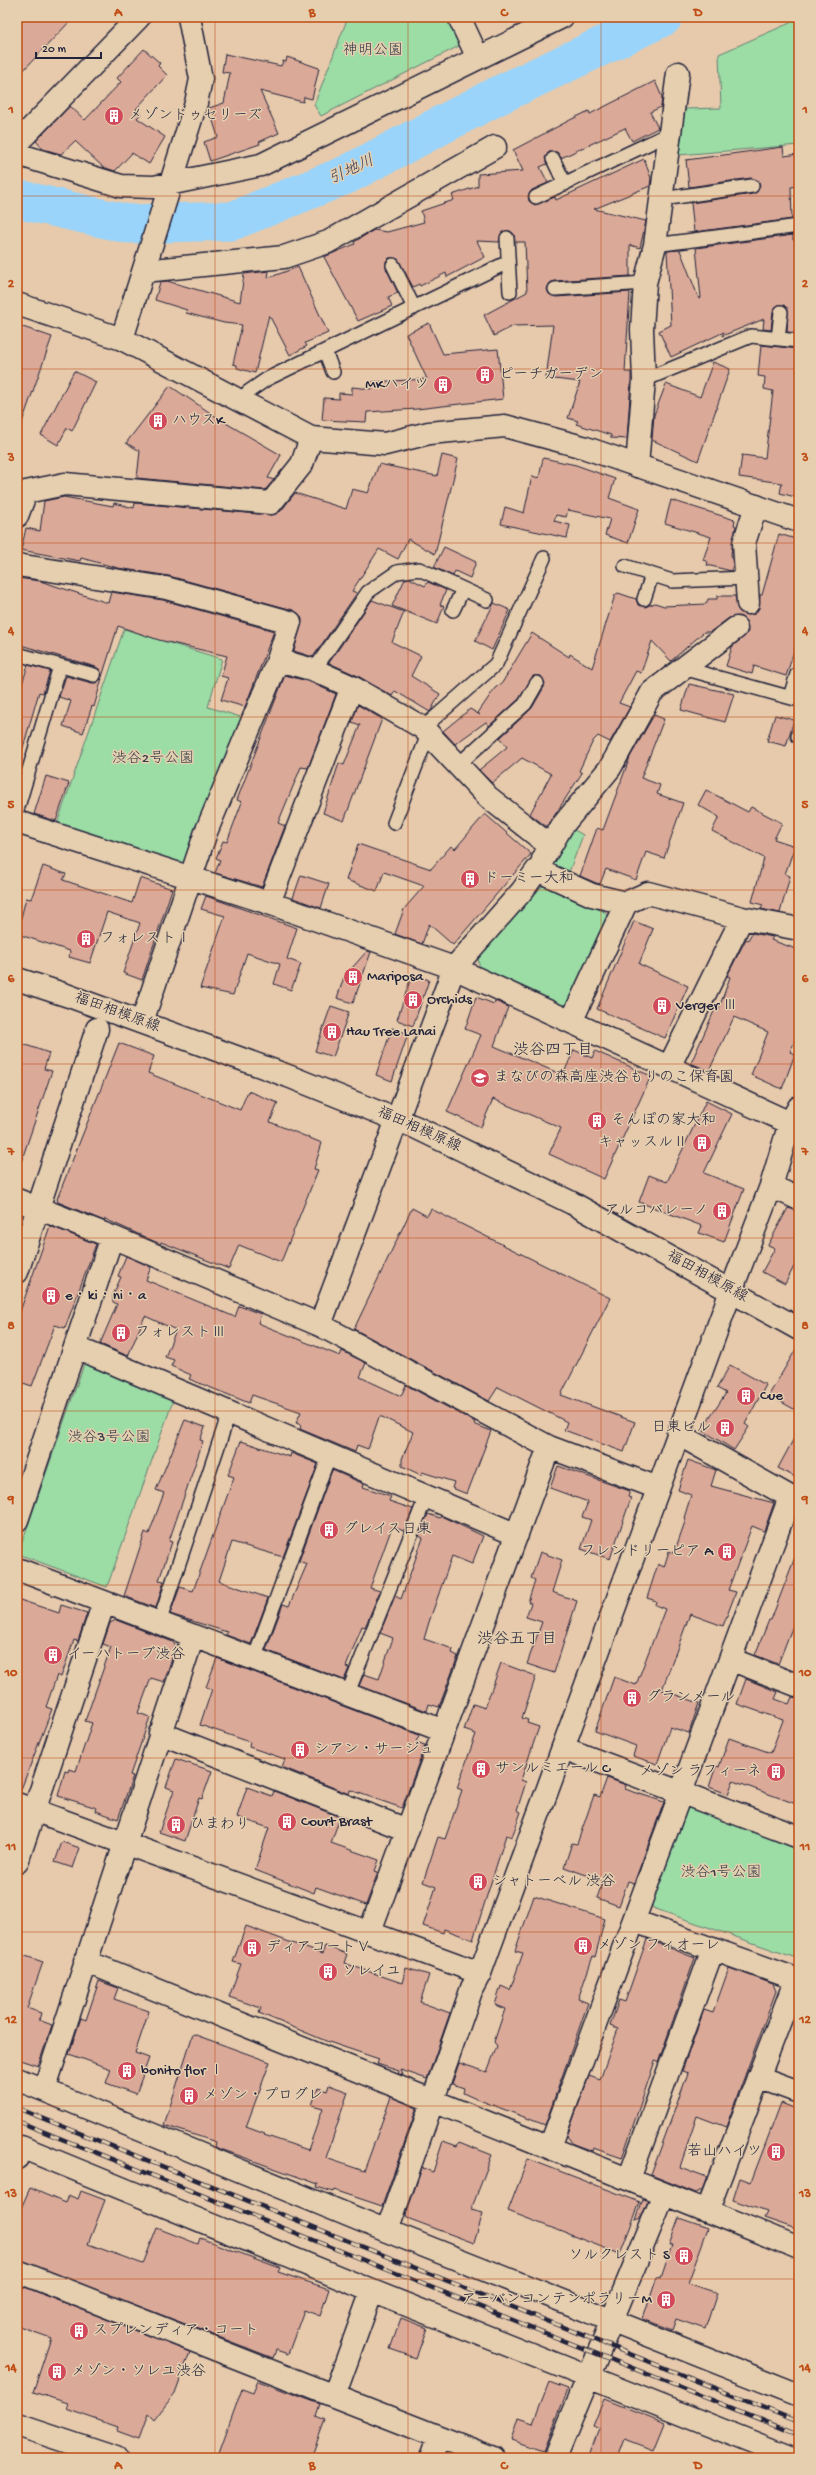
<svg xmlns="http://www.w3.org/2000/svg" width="816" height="2475" viewBox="0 0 816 2475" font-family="'Gochi Hand','Klee One',sans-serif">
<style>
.green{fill:#9cdca5;stroke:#5f7f70}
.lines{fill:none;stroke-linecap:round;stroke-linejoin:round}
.river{stroke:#9ad4fa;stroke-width:39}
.building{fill:#dba998;stroke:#22223b}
.lane-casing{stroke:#22223b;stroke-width:16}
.street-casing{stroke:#22223b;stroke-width:25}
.secondary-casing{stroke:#22223b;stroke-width:25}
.lane{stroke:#e6cfaf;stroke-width:13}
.street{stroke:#e6cfaf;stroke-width:22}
.secondary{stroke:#e6cfaf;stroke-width:22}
.rail-casing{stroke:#22223b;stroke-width:4.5}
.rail{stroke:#e6cfaf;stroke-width:3;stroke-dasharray:9;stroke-linecap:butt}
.grid{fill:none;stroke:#c04e15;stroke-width:1;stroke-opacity:0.55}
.labels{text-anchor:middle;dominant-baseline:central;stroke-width:3;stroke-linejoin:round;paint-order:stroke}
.park-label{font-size:15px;fill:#343e4b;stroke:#e6cfaf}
.poi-label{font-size:15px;fill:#22223b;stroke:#e6cfaf;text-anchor:start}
.street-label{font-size:15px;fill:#22223b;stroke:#e6cfaf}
.water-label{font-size:16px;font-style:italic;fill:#343d58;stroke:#e6cfaf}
.neighbourhood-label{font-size:16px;fill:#22223b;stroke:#e6cfaf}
.neatline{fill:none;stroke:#c04e15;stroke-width:1.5}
.grid-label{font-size:13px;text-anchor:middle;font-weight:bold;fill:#c04e15}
</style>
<rect width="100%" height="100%" fill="#e7caac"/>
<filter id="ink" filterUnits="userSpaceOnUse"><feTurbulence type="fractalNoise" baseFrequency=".025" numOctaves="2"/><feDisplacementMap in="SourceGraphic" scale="8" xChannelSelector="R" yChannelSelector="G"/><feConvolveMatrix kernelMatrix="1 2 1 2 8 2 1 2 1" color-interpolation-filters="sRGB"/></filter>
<g filter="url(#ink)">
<path class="green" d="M348 17H446L461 45 321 116 314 105Z
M799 19V145L678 155 685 109 721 108 719 54Z
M124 629 222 659 208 707 244 718 185 869 56 827Z
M571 828 583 835 566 880 547 866Z
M544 884 605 912 609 918 571 1003 559 1007 480 971 478 958Z
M84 1364 174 1398 107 1587 18 1554Z
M685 1805 799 1842V1959L653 1908 649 1900Z"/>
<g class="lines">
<path class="river" d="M17 199 128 224 232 221 346 175 493 98 663 17"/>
</g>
<path class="building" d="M17 17H74L17 77Z
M144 49 160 63 158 66 167 75 136 109 141 114 137 118 165 137 149 164 132 153 115 171 103 167 75 141 61 154 43 149 36 141 70 106 85 120 121 82 117 78Z
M225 54 281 66 283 61 286 62 287 57 319 68 312 99 304 97 303 102 260 91 279 133 259 142 260 144 210 161 204 142 218 137 209 108 224 103 230 73 222 72Z
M655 81 662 97 661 107 650 112 658 128 632 141 625 128 561 158 557 152H549L545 158 547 164 540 167 548 183 532 190 528 196 529 201 535 205 555 197 556 200 644 159 651 178 650 186 594 209 646 221 640 248 630 245V276L554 281 550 283 547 289 549 294 556 297 630 292 625 372H631V380L627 439 611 438V435L576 424 578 421 568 418 580 382 546 378 553 325 513 326 494 336 484 315 527 292 525 242H515L514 234 510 231 502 232 499 242 477 241 485 257 447 277 446 273 420 286 419 284 413 287 398 259 389 258 386 261V268L398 293 388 297 392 306 358 321 324 257 355 244 354 242 374 230 387 232 424 222 421 211 454 200 452 195 478 186V174L523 171 513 150 572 119 589 111 590 114Z
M783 147 784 156 799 154V186L791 187 792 219 694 232 691 203 753 194 757 192 760 185 758 181 751 178 689 187 686 160Z
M793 235V240H799V333L787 332 788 309 785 305H778L773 311 771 330 763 329 764 319 722 336 724 332 671 357 659 331 671 325 667 251 680 250 699 299 701 298 696 248Z
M298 267 328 333 305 343 307 346 290 355 269 315 255 373 237 368V365L233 364 242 325 224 323 186 313 187 310 155 300 160 282 167 281 240 302 244 274 269 271 268 278Z
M429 323 443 354 498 349 503 399 417 409 367 412 366 422 322 420 324 398 339 399V393L352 394V387L372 389V382L427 379 406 334Z
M17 325 52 337 20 428 17 427Z
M761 345 799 349V498L780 493 782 483 739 477 742 455 765 458 773 391 764 389 765 377 758 376Z
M713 362 730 369 698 461 652 440 654 415 666 384 700 397Z
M74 371 96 382 72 431 67 428 58 445 41 435Z
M170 386 224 422 281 455 268 478 274 480 265 490 137 478 140 451 126 443Z
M442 455 458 459 435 554 408 539 398 559 379 549 352 591 357 593 313 657 294 651 302 620 299 614 293 610 169 576 118 568 81 558 80 561 21 550 26 528 40 531 44 501 64 497 113 506 114 503 134 508 135 503 270 515 281 511 295 493 346 509 352 489 368 493 379 464 437 476Z
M543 458 576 465 615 479 609 498 639 509 628 543 605 535 610 519 568 510 566 517 556 515 554 521 570 525 567 538 501 524 505 507 524 513 532 476 539 478Z
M671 500 735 520 734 525 736 526 731 554 733 565 731 571 707 565 708 562 703 560 711 537 665 523Z
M779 534 799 540V636L786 676 754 666 752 674 726 666 732 647 748 632 746 621 740 616 729 618 710 632H704L671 661 652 641 641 673 636 671 619 703 630 707 610 742 598 736 593 741 579 771 582 773 547 827 530 814 551 774 522 758 492 783 479 770 507 747 500 738 532 708 544 687 545 683 541 676H533L519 699 489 726 486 722 455 744 443 731 470 709 480 715 478 713 495 688 502 683 532 633 569 657 570 654 592 668 615 595 618 593 636 599 638 605 645 607 655 603 664 606 706 604 708 599H717V596H735L738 610 748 615 755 614 759 608 760 595H762Z
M444 547 476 562 470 578 455 571 453 576 434 567Z
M17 578 40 581 108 603 111 592 163 600 274 631 245 707 221 700 228 678 221 676 227 656 159 640 118 626 102 677 100 670 96 667 17 644Z
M409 578 425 586 428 582 446 590 440 605 444 606 437 624 392 606 405 579Z
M372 600 404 612 392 642 421 656 411 676 440 694 430 712 395 691 392 696 358 676 329 663Z
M494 603 510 610 492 650 475 641Z
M28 665 50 671 43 693 39 692 22 751H17V700Z
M285 675 310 682 336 694 308 768 301 767 278 823 285 826 262 887 215 873 220 860 216 858 223 841 227 842 242 802 237 800Z
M66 676 92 683H96L102 678 94 707 92 706 83 733 63 726 71 701 59 697Z
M689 684 734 694 725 722 681 710Z
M358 705 382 719 344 821 323 813 339 763 344 765 360 725 352 722Z
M654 715 664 719 641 778 660 785 657 794 683 803 664 858 646 852 636 880 606 869 600 884 596 883 580 876 597 828 603 830 630 757Z
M775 715 794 720 786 746 767 741Z
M46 776 69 783 56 821 34 814Z
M706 790 748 812 751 807 782 823 774 839 795 846 785 874 790 876 780 913 761 909 763 905 752 902 764 858 712 831 719 817 698 805Z
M485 814 531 854 453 945 429 924 422 944 395 934 404 909 424 886 384 872 377 891 346 880 358 844 431 869 451 846 455 849Z
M43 866 66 874 63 880 132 903 140 878 172 889 142 980 123 973 140 923 107 912 90 963 69 957 70 951 17 934 26 898 31 899Z
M301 875 329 884 321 908 293 898Z
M206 896 297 928 287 959 301 964 291 990 274 984 280 964 247 953 233 995 200 988 225 916 201 909Z
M634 921 653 929 639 964 688 986 665 1038 597 1009Z
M752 933 773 937 771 940 799 950V1031L790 1052 795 1054 782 1089 751 1075 768 1032 734 1017 709 1071 691 1063 715 1009 718 1011 730 977 727 976 746 939 748 940Z
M367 951 371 952 353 1003 337 998 344 977Z
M412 974 429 980 413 1026 397 1020Z
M476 997 494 1004 495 1001 508 1007 494 1046 563 1075 574 1050 592 1058 595 1051 651 1076 604 1179 549 1154 561 1128 493 1099 481 1127 447 1112 481 1035 465 1029Z
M331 1006 349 1012 333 1057 315 1051Z
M392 1028 408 1034 392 1081 376 1075Z
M17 1042 49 1053 44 1069 52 1071 20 1165 17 1164Z
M119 1043 154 1056 148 1073 240 1110 248 1091 278 1103 270 1122 322 1143 314 1169 318 1170 281 1262 239 1245 229 1269 161 1242 160 1244 105 1219 104 1221 58 1202 57 1199Z
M706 1101 732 1114 704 1173 744 1189 724 1242 699 1233 702 1226 639 1202 649 1175 667 1182Z
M412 1208 427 1216 431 1209 610 1298 561 1395 635 1422 624 1452 564 1430 567 1422 498 1387 489 1401 354 1329Z
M788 1208 799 1211V1257L785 1284 762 1272 775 1248 768 1245Z
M50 1226 96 1244 65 1328 55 1325 32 1386 17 1381V1320Z
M126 1256 151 1267 146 1280 235 1317 239 1306 261 1314 258 1323 340 1356 342 1351 366 1363 360 1377 401 1396 406 1385 475 1422 474 1424 491 1431 467 1494 452 1488 454 1482 422 1472 421 1475 402 1466V1459L413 1432 382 1417H379L368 1449 357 1445 355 1452 300 1429 301 1425 296 1423 301 1412 252 1395 249 1403 189 1379 191 1375 171 1366 174 1360 165 1357 176 1330 145 1316 128 1356 100 1344 117 1304 113 1302V1295L121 1277 118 1276Z
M799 1344V1412L769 1395Z
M730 1365 766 1385 745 1424 749 1427 734 1450 702 1430 726 1393 717 1388Z
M185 1420 205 1427 200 1440 203 1441 169 1541 172 1542 159 1580 164 1581 156 1608 124 1596 145 1532 149 1534 164 1493 156 1490Z
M799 1429V1479L778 1468Z
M241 1441 290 1457 291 1453 318 1464 283 1557 232 1542 219 1581 268 1598 251 1644 226 1635 227 1632 170 1614 180 1587 193 1591 234 1477 228 1475Z
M688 1460 716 1470 711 1486 774 1503 764 1531 752 1526 728 1590 736 1592 723 1626 690 1614 662 1690 699 1703 689 1733 670 1727 657 1764 633 1756 636 1746 595 1731 614 1677 636 1685 665 1609 655 1605 656 1601 647 1598 658 1564 664 1567 669 1551 674 1553 686 1519 684 1518 691 1495 678 1490Z
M558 1466 630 1491 628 1497 631 1498 610 1559 581 1549 591 1520 582 1517 588 1502 550 1488Z
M332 1470 364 1484 363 1487 391 1496 389 1501 413 1509 404 1531 392 1527 370 1588 380 1591 365 1627 362 1626 346 1667 349 1668 344 1680 266 1650 283 1604 289 1606 307 1564 299 1561Z
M428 1514 440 1518 441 1516 483 1536 472 1564 452 1556 429 1622 424 1639 453 1649 452 1653 458 1656 439 1707 429 1704 427 1711 359 1686 364 1674 379 1679 393 1638 380 1633 395 1596 401 1599 423 1538 419 1536Z
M540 1552 562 1560 552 1592 577 1601 554 1673 527 1664 542 1622 526 1617 531 1603 528 1602 535 1580 531 1578Z
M797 1552 799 1610 778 1664 755 1655 769 1620H771Z
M17 1599 59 1613 61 1605 87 1613 78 1641 74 1640 61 1677 57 1675 46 1707 52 1709 20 1792H17Z
M116 1620 173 1642 176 1647 164 1682 151 1678 138 1713 150 1717 130 1775 133 1776 118 1819 96 1811 97 1808 58 1796 65 1771 68 1772 69 1769 76 1771 92 1723 85 1721 111 1647 103 1644 110 1623Z
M217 1658 419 1735 416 1742 425 1745 402 1808 350 1790 349 1794 282 1767 285 1759 249 1747 250 1742 200 1725 212 1689 206 1687Z
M501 1663 536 1676 522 1718 528 1720 527 1723 539 1727 521 1780 526 1782 517 1810 521 1812 512 1837 506 1835 473 1940 444 1929 443 1933 423 1926 436 1887 423 1882 438 1837 445 1839 462 1790 457 1788 476 1734 464 1730 473 1704 485 1708Z
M746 1679 778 1692 775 1699 789 1704 792 1697 799 1698V1805L733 1781 728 1794 709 1787 716 1766 719 1767 729 1738 771 1753 783 1720 737 1704Z
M176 1759 212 1771 202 1799 199 1798 185 1841 159 1832 174 1790 166 1787Z
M607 1778 626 1785 625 1789 664 1802 634 1883 628 1881 619 1906 597 1898 603 1881 564 1867 572 1843 577 1844 594 1795 600 1797Z
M247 1787 272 1796 274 1791 340 1817 331 1843 379 1860 375 1871 378 1872 366 1905 316 1887 314 1893 255 1870 269 1828 237 1817Z
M62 1842 80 1848 73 1868 55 1862Z
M534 1896 605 1919 595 1957 593 1956 578 1999 588 2003 545 2125 474 2098 463 2093 464 2088 452 2084 459 2063 487 2072 497 2046 494 2042 505 2009 495 2005 501 1986 510 1990 523 1953 515 1951Z
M246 1926 322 1954 325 1946 347 1954 344 1963 402 1983 406 1968 429 1975 420 2002 450 2013 427 2079 401 2070 403 2075 398 2074 399 2071 377 2064 379 2059 326 2041 259 2013 261 2008 229 1997 241 1964 233 1962Z
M647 1939 695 1958 658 2063 655 2061 622 2158 593 2148 592 2151 573 2144 567 2136 589 2076 600 2080 618 2029 610 2026 619 2000 625 2002Z
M17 1953 43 1962 27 2008 41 2013 39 2020 52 2025 38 2066 17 2059Z
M729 1968 773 1984 776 1991 726 2127 697 2116 680 2167 707 2177 702 2190 696 2193 651 2175 688 2073 682 2071 704 2010 713 2013Z
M99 1981 118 1988 114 1999 149 2011 135 2053 149 2058 136 2094 106 2083 111 2069 69 2054 81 2018 86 2020Z
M193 2034 270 2062 246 2127 265 2134 264 2135 308 2150 323 2108 312 2105 318 2088 327 2091 329 2085 348 2092 326 2158 364 2171 391 2097 415 2107 416 2110 382 2206 334 2190 333 2192 317 2187 318 2184 215 2147 216 2142 164 2125Z
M781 2103 799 2110V2230L764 2218 767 2212 733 2200 740 2178 751 2182Z
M443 2141 457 2146 459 2142 492 2155 471 2210 483 2213 474 2243 407 2218 406 2214 422 2168 433 2172Z
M528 2159 640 2202 620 2254 508 2211Z
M30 2188 65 2203 68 2195 78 2199 81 2191 105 2200 88 2244 143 2264 157 2228 198 2244 200 2238 280 2268 278 2272 329 2289 320 2316 304 2310 288 2354 276 2350 273 2358 17 2259V2217Z
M643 2199 648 2201 641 2218 636 2220Z
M679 2218 708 2228 688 2283 717 2293 705 2329 676 2319 672 2330 643 2319 657 2277 661 2278 672 2245H669Z
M17 2284 190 2352 175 2393 154 2420 148 2414 139 2439 117 2431 118 2427 66 2409 68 2403 33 2392 51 2338 17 2326Z
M401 2318 427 2328 416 2358 390 2349Z
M258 2381 320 2404 316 2416 325 2420 311 2458H217L242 2389 253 2393Z
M549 2382 568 2389 544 2451 511 2440 518 2418 533 2423Z
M604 2399 665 2423 654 2450 625 2439 618 2458H588L599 2429 593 2426Z"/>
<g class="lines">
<g class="lane-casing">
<path id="lane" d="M553 159 565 184
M536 197 671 133
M662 199 752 186
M507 238 510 292
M655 245 799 226
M393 265 414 308
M555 289 645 283
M778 339 781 312
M325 351 333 372
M644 380 751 336 799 341
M240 403 248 392 267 379 508 262
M625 566 672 581 746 578
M644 599 652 575
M453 610 463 589
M17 654 94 675
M683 668 799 700
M314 670 368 592 397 572 419 569 487 600
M790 697 797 674
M423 728 496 664 544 558
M798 736 799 734
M458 765 525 704 537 683
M17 810 60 666
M394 823 429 732
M159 1623 229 1413
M254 1659 329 1456
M347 1695 426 1497"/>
</g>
<g class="street-casing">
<path id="street" d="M459 17 478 58
M18 142 139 17
M17 154 121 186 154 187 261 165 562 17
M144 271 284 257 328 242 495 147
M122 339 196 103 201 79 189 17
M637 466 644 380 642 329 645 283 655 245 678 73
M17 516 26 492 65 484 271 503 302 464 311 438
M17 565 166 588 290 622 278 660 314 670 352 687 423 728 488 797 549 845
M748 603 744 543 756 506
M17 822 269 903 454 968 790 1123
M543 859 562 826 610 768 652 692 736 628
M269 903 352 687
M142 1022 206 832 278 660
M571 1022 626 903
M669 1067 742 918
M771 1186 799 1199
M17 1200 112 1237 320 1325 549 1447 658 1488
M17 1272 97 1029
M731 1291 771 1186 790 1123 799 1107
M320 1325 454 968 522 891 537 870 592 895 626 903 648 893 742 918 799 929
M75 1347 517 1535
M678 1434 799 1502
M17 1520 112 1237
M17 1569 444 1731
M730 1659 799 1686
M160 1733 407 1830
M563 1748 799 1837
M17 1862 104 1602
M634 1921 799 1980
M370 1931 549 1447
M85 1961 799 2248
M758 2077 799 2092
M17 2079 387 2231 799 2395
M44 2090 193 1636
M550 2147 790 1497
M17 2158 21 2147 372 2291 792 2458
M629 2179 713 1949
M707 2211 796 1979
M387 2231 472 1988 480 1973
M17 2271 334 2396
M372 2291 334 2396 493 2458
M17 2425 116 2458
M431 2458 439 2437
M555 2458 664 2194"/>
</g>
<g class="secondary-casing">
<path id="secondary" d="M17 304 122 339 311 438 385 444 429 433 505 426 583 447 799 521
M17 979 69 996 288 1076 415 1127 572 1203 799 1329
M17 1804 480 1973 731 1291"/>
</g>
<use href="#lane" class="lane"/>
<use href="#street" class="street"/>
<use href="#secondary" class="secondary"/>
<g class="rail-casing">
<path id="rail" d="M17 2108 799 2422
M17 2121 799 2435"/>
</g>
<use href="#rail" class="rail"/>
</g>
</g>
<path class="grid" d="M215 17V2458M408 17V2458M601 17V2458M17 196H799M17 369H799M17 543H799M17 717H799M17 890H799M17 1064H799M17 1238H799M17 1411H799M17 1585H799M17 1758H799M17 1932H799M17 2106H799M17 2279H799"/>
<defs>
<g id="building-disc" transform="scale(1)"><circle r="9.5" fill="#d1495b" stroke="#e6cfaf"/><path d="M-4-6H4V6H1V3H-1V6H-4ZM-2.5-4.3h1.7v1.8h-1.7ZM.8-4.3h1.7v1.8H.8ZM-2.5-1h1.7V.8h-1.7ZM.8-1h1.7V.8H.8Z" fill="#fff"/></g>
<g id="school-disc" transform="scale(1)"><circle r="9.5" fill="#d1495b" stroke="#e6cfaf"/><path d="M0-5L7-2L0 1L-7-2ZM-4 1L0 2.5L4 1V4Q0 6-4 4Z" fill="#fff"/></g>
</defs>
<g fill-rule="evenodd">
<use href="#building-disc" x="114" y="116"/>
<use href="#building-disc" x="485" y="375"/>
<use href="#building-disc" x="443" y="385"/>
<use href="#building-disc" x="158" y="421"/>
<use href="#building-disc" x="470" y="879"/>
<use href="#building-disc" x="86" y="939"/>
<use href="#building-disc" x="353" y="977"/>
<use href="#building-disc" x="413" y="1000"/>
<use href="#building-disc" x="662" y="1006"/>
<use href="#building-disc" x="332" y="1032"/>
<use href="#school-disc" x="480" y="1078"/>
<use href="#building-disc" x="597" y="1121"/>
<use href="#building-disc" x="702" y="1143"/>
<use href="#building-disc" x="722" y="1211"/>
<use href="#building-disc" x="51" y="1296"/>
<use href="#building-disc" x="121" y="1333"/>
<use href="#building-disc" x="746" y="1396"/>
<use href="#building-disc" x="725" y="1428"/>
<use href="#building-disc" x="329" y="1530"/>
<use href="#building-disc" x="727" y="1552"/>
<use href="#building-disc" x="53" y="1655"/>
<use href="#building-disc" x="632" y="1698"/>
<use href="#building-disc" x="300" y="1750"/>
<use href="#building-disc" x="481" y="1769"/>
<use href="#building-disc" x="776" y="1772"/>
<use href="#building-disc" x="287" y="1822"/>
<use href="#building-disc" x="176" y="1825"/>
<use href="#building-disc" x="478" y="1882"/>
<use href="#building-disc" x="583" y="1946"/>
<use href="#building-disc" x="252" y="1948"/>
<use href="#building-disc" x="328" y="1972"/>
<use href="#building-disc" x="127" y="2071"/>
<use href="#building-disc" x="189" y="2096"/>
<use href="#building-disc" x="776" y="2152"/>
<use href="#building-disc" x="684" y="2256"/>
<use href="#building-disc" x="666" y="2300"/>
<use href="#building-disc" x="79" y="2331"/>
<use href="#building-disc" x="57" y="2372"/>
</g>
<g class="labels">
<g class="park-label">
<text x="373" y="51">神明公園</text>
<text x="153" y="759">渋谷2号公園</text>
<text x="109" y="1438">渋谷3号公園</text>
<text x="721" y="1873">渋谷1号公園</text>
</g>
<g class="poi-label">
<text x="128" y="116">メゾンドゥセリーズ</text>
<text x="499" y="375">ピーチガーデン</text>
<text x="429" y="385" text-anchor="end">MKハイツ</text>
<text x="172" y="421">ハウスK</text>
<text x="484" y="879">ドーミー大和</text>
<text x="100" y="939">フォレストⅠ</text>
<text x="367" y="977">Mariposa</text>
<text x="427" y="1000">Orchids</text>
<text x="676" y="1006">Verger Ⅲ</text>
<text x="346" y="1032">Hau Tree Lanai</text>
<text x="494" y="1078">まなびの森高座渋谷もりのこ保育園</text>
<text x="611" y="1121">そんぽの家大和</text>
<text x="688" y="1143" text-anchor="end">キャッスルⅡ</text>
<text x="708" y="1211" text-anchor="end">アルコバレーノ</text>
<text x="65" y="1296">e・ki・ni・a</text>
<text x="135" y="1333">フォレストⅢ</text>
<text x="760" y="1396">Cue</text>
<text x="711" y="1428" text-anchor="end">日東ビル</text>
<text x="343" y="1530">グレイス日東</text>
<text x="713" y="1552" text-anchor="end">フレンドリーピア A</text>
<text x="67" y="1655">イーハトーブ渋谷</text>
<text x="646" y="1698">グランメール</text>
<text x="314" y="1750">シアン・サージュ</text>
<text x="495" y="1769">サンルミエール C</text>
<text x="762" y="1772" text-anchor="end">メゾン ラフィーネ</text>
<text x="301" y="1822">Court Brast</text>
<text x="190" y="1825">ひまわり</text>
<text x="492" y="1882">シャトーベル 渋谷</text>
<text x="597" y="1946">メゾン フィオーレ</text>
<text x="266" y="1948">ディアコートⅤ</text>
<text x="342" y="1972">ソレイユ</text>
<text x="141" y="2071">bonito flor Ⅰ</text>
<text x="203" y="2096">メゾン・プログレ</text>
<text x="762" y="2152" text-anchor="end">若山ハイツ</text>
<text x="670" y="2256" text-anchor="end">ソルクレスト S</text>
<text x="652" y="2300" text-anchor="end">アーバンコンテンポラリーM</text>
<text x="93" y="2331">スプレンディア・コート</text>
<text x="71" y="2372">メゾン・ソレユ渋谷</text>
</g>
<g class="street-label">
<text transform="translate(117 1013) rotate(20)">福田相模原線</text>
<text transform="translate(419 1130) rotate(24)">福田相模原線</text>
<text transform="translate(707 1277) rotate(29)">福田相模原線</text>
</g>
<g class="water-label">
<text transform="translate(352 171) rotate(-25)">引地川</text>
</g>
<g class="neighbourhood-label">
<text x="553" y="1051">渋谷四丁目</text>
<text x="517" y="1640">渋谷五丁目</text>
</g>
</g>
<rect width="816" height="2475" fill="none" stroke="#e6cfaf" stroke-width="44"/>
<path d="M36 52v6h65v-6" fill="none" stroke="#22223b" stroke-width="2"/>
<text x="42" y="52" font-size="12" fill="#22223b" stroke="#e6cfaf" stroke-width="3" paint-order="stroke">20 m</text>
<rect x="22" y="22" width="772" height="2431" class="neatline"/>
<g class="grid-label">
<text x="118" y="16">A</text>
<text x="312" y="16">B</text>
<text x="504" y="16">C</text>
<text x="698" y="16">D</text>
<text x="11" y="113">1</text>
<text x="805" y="113">1</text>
<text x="11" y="287">2</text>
<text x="805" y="287">2</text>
<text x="11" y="461">3</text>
<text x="805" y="461">3</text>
<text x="11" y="634">4</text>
<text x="805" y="634">4</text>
<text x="11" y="808">5</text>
<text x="805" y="808">5</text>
<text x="11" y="982">6</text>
<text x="805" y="982">6</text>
<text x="11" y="1155">7</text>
<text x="805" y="1155">7</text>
<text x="11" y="1329">8</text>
<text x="805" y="1329">8</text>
<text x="11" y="1503">9</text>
<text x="805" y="1503">9</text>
<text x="11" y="1676">10</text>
<text x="805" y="1676">10</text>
<text x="11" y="1850">11</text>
<text x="805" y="1850">11</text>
<text x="11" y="2023">12</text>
<text x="805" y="2023">12</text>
<text x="11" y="2197">13</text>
<text x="805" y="2197">13</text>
<text x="11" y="2371">14</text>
<text x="805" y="2371">14</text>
<text x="118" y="2469">A</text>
<text x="312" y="2469">B</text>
<text x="504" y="2469">C</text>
<text x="698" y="2469">D</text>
</g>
</svg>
